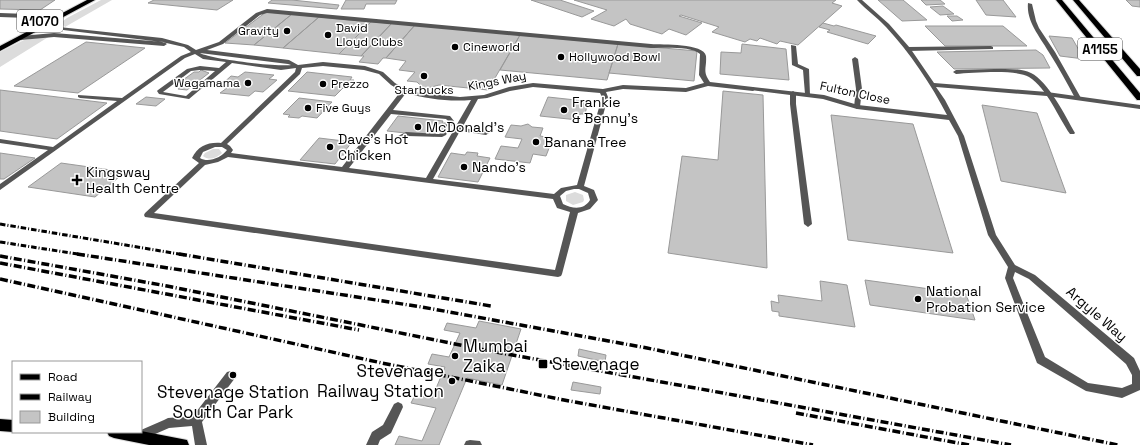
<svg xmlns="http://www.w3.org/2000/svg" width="1140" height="445" viewBox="0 0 1140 445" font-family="'Space Grotesk',sans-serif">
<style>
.green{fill:#dcdcdc}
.building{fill:#c4c4c4;stroke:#999}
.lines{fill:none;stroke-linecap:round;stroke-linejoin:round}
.primary-casing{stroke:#dbdbdb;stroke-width:2}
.lane{fill:#555;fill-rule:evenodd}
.street{fill:#555;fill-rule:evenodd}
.primary{fill:#000;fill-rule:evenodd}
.rail-far1{stroke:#000;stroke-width:3;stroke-dasharray:5.5 2 1 2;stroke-linecap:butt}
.rail{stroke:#000;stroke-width:3.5;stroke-dasharray:8 2.5 1 2.5;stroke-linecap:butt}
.poi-dot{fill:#000;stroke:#fff;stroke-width:1.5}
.labels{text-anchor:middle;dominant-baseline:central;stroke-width:3;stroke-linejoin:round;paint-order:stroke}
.far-poi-label{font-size:12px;fill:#000;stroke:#fff;text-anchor:start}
.far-street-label{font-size:12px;fill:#000;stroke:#fff}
.shield{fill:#fff;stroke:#4c4c4c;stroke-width:1}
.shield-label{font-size:13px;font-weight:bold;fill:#000}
.poi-label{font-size:14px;fill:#000;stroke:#fff;text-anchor:start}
.street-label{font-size:14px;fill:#000;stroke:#fff}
.near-poi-label{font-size:17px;fill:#000;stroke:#fff;text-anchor:start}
</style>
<rect width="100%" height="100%" fill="#fff"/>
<path class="green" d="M101 0H112L65 27 63 25V21L67 18Z
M50 36 0 67V52L24 40Z
M213 149H219L222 153C217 158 209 161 203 156L205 153Z
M575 192 583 195 584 200 583 202 573 205 566 201V195Z"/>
<path class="building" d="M0 0H55L40 10 0 9Z
M154 0H233L217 10 148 3Z
M272 0H292L339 5 337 9 268 3Z
M346 0H397L395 4H366L364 9H341Z
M531 0H560L594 11 582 17Z
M574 0H836L832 3 842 6 798 45 780 41 777 44 760 38 757 41 750 39 745 42 712 32 719 27 681 15 679 16 702 23 686 35 669 29 662 34 630 24 626 19 614 26 591 19 607 10Z
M878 0H903L927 20 902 21Z
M921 0H940L945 4 926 5Z
M976 0H1003L1016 17 986 15Z
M1126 0H1140V7L1132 6Z
M943 6 954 14 940 15 930 7Z
M266 12 292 14 254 45 225 43Z
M292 14 319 17 283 48 254 45Z
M947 16H957L963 20 952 21Z
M319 17 371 22 339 54 283 48Z
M371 22 392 23 361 56 339 54Z
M392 23 415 25 386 58H383L378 64 359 62 364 56H361Z
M823 23 834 26 836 25 876 36 868 44 827 32 830 30 819 27Z
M415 25 520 35 488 90 439 85 424 89 417 82 407 81 415 72 399 70 406 61 386 58Z
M925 26H1003L1027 46H945Z
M520 35 618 44 607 80 500 70Z
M1049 36 1072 38 1084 59 1060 56Z
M86 42 145 48 78 93 14 86Z
M618 44 697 51 694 81 609 73Z
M742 44 786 49 789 80 720 74 721 52 741 53Z
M1036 50 1043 55 1050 68 954 69 937 52Z
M201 70 209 73 187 90 178 89 182 86 176 85 194 72H199Z
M245 72 274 75 269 79 277 80 263 92 255 91 249 96 220 93 227 88 219 87 231 76 238 77Z
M307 72 352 77 350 80H354L347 88H343L335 96 288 91Z
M0 90 107 103 57 139 0 131Z
M723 91 763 95 767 268 668 253 682 156 718 160Z
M146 97 165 99 156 106 136 104Z
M548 97 585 101 583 106H587L585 114H580L578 120 540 116Z
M299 98 332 102 317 118 302 116 299 118 288 117 290 115 283 114Z
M982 105 1037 113 1066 193 1001 181Z
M831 115 913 124 953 253 848 240Z
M398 116 443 121 442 123H447L442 131H437L434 136 387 131Z
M528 124 532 127 543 128 540 136 553 138 546 156 533 154 530 163 495 159 501 146 518 148 522 139 505 137 511 125 521 126Z
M319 138 352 142 345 151 349 152 346 155H342L335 164 300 160Z
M467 152 478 153 477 156 490 158 478 182 438 177 451 153 465 155Z
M0 153 35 158 4 179H0Z
M61 163 125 172 95 197 28 187Z
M865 280 966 294 975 320 870 305Z
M820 281 847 285 855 327 779 316V312L772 311 771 301 779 303 778 295 822 301Z
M479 321 521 329 502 385 467 378 439 445H395L399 436 422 441 436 408 411 403 415 395 432 398 445 367 428 364 432 354 449 357 460 333 444 330 447 323 476 328Z
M579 349 606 355 605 362 578 356Z
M573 382 601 387 600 394 571 390Z"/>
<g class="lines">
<g class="primary-casing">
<path id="primary" d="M87 0H95L0 51V46Z
M1056 0H1062L1140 93V100H1137Z
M1073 0H1079L1140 69V76H1137Z
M0 419 13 420V432L0 431Z
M141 431 182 439 187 440 189 445H149L114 438 109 436 107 432Z"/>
</g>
<path class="lane" d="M1028 3 1032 4 1036 21 1039 28 1055 52 1081 98 1080 99 1078 100 1075 98C1067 83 1059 68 1050 54 1041 38 1026 22 1028 3Z
M267 9 651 44C662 45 704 43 706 56 707 68 702 71 710 82L753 87 756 89 753 91 708 86 686 92 623 89 606 92 608 97 584 186 594 190 598 200 590 209 578 213 562 274 561 276 558 277 145 217 144 215 145 213 199 163 192 158C198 146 208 142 221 143L295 72 296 68 281 70 232 63 189 99 159 94 157 91 158 90 187 69 200 66 219 68 226 62 203 59 195 54 185 58 0 190V184L48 150 0 143V139L53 147 117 101 80 98 78 97V95L122 98 181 56 191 52 184 47 162 42 55 29 52 24 59 15 64 16 58 24 59 27 162 38 188 45 196 50 219 42 256 13ZM267 13 651 48C663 48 692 46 700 54L699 75 704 83 686 88 623 85 603 89 533 83 509 87 484 95 460 97 420 93 407 90 395 83 383 72 365 66 323 62 298 65 289 60 207 50 223 44 260 15ZM200 53 288 64 291 65C277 67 210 59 200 53ZM323 66 364 70 379 74 391 85 401 91 342 167 231 153 233 150 230 146 227 144 300 74 302 68ZM200 70 215 71 186 96 163 92 191 71ZM533 87 600 93 602 97 577 185 561 188 554 194 433 179 460 131 486 135 489 133 486 131 462 128 478 99 487 98 510 91ZM406 93C427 99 450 102 471 100L426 178 349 168 391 114 446 119 448 121 441 133 439 134 406 132 396 137V139H400L407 136 442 137 446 135 454 121 450 116 393 110ZM215 147H222L227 150C221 158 208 163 200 158L203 152ZM228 157 553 199 557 208 570 212 555 270 154 213 205 165 218 162ZM574 189H579L588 193 590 200C584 210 573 209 563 204L560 196 566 191Z
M0 13 28 14 31 16 28 18 0 17Z
M54 33 164 42 167 44 164 46 54 37 21 40 18 38 21 36Z
M791 45 796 46 798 64 809 69 810 95H806L805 94 803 70 792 65Z
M991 46 993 47V49L908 51 905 49 908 47Z
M855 57 858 59 862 89 860 107 857 109 854 107 856 89 852 59Z
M994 69C1006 69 1020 68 1031 73 1048 81 1066 117 1075 133L1074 134H1070C1058 117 1047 88 1029 77 1015 69 973 73 956 74L953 72 956 70Z
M793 91 796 93V104L812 224 808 227 804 224 790 104V93Z
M231 371 235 372 236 375 235 378 202 422 207 445H195L192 426 169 428 139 441 135 440 133 436 135 432H141V430L164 420 168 418 193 416 227 372Z
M398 402 402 404 403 407 391 433 380 440 378 445H366L372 432 383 425 394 404Z
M470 440 480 441 482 445H464L466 441Z"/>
<path class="street" d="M857 0H862L889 24 910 48 934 83 1047 92 1140 105V109L1047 96 936 87 945 100 964 136 996 235 1015 265 1035 275 1134 358 1140 371V390L1122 398 1086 391 1037 363 1005 278 1008 267 988 235 958 136 949 120 857 109 823 99 751 90 750 89 753 87 824 95 858 105 947 115C931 84 910 53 886 27 877 17 866 10 857 0ZM1015 272 1029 279 1126 364 1132 375V384L1122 388 1088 383 1045 357 1013 278Z"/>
<use href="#primary" class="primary"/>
<path class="rail-far1" d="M0 224 185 255
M0 242 84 255"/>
<path class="rail" d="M77 254 422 307 647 348 1118 445
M179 254 491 306
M0 256 167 286 490 351 1011 445
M0 263 359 330
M0 279 382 363 564 400 813 445
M796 413 969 445"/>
</g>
<g class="poi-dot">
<circle cx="287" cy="31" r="4"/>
<circle cx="328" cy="35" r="4"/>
<circle cx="455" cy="47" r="4"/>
<circle cx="561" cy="57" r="4"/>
<circle cx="424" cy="76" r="4"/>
<circle cx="248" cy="83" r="4"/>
<circle cx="323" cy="84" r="4"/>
<circle cx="308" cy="108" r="4"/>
<circle cx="564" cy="110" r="4"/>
<circle cx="418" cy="127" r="4"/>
<circle cx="536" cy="142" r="4"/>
<circle cx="330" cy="147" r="4"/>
<circle cx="464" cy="167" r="4"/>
<path d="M75 174h4v4h4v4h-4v4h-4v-4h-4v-4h4z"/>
<circle cx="918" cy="299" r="4"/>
<circle cx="455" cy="356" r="4"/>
<rect x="538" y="359" width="10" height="10" rx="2"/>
<circle cx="233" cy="375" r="4"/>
<circle cx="452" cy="381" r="4"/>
</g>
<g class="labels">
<g class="far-poi-label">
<text x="336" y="28">David<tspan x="336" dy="14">Lloyd Clubs</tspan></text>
<text x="279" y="31" text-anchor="end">Gravity</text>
<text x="463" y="47">Cineworld</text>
<text x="569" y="57">Hollywood Bowl</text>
<text x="240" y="83" text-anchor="end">Wagamama</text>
<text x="331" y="84">Prezzo</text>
<text x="424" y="90" text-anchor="middle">Starbucks</text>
<text x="316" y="108">Five Guys</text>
</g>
<g class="far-street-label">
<text transform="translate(497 81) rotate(-11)">Kings Way</text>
<text transform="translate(855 93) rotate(12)">Fulton Close</text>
</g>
<g class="shield">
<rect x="17" y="10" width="46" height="22" rx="3"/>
<rect x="1078" y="38" width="44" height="22" rx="3"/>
</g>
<g class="shield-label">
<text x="40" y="21">A1070</text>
<text x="1100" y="49">A1155</text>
</g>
<g class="poi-label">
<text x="572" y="102">Frankie<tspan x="572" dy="16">&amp; Benny's</tspan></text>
<text x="426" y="127">McDonald's</text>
<text x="338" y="139">Dave's Hot<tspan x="338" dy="16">Chicken</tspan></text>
<text x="544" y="142">Banana Tree</text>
<text x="472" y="167">Nando's</text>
<text x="86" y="172">Kingsway<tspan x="86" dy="16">Health Centre</tspan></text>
<text x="926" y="291">National<tspan x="926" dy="16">Probation Service</tspan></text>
</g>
<g class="street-label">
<text transform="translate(1097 314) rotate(41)">Argyle Way</text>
</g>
<g class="near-poi-label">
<text x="463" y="346">Mumbai<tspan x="463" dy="20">Zaika</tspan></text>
<text x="552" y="364">Stevenage</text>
<text x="444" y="371" text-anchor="end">Stevenage<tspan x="444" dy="20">Railway Station</tspan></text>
<text x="233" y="392" text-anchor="middle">Stevenage Station<tspan x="233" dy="20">South Car Park</tspan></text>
</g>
</g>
<rect x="12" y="361" width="130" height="72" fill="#ffffff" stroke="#999999"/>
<rect x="20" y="374" width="20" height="6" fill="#000000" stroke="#999999"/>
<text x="48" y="381" font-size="12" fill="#000000">Road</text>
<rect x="20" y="394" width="20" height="6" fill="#000000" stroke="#999999"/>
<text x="48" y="401" font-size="12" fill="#000000">Railway</text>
<rect x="20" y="411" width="20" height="12" fill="#c4c4c4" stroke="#999999"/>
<text x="48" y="421" font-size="12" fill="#000000">Building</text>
</svg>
